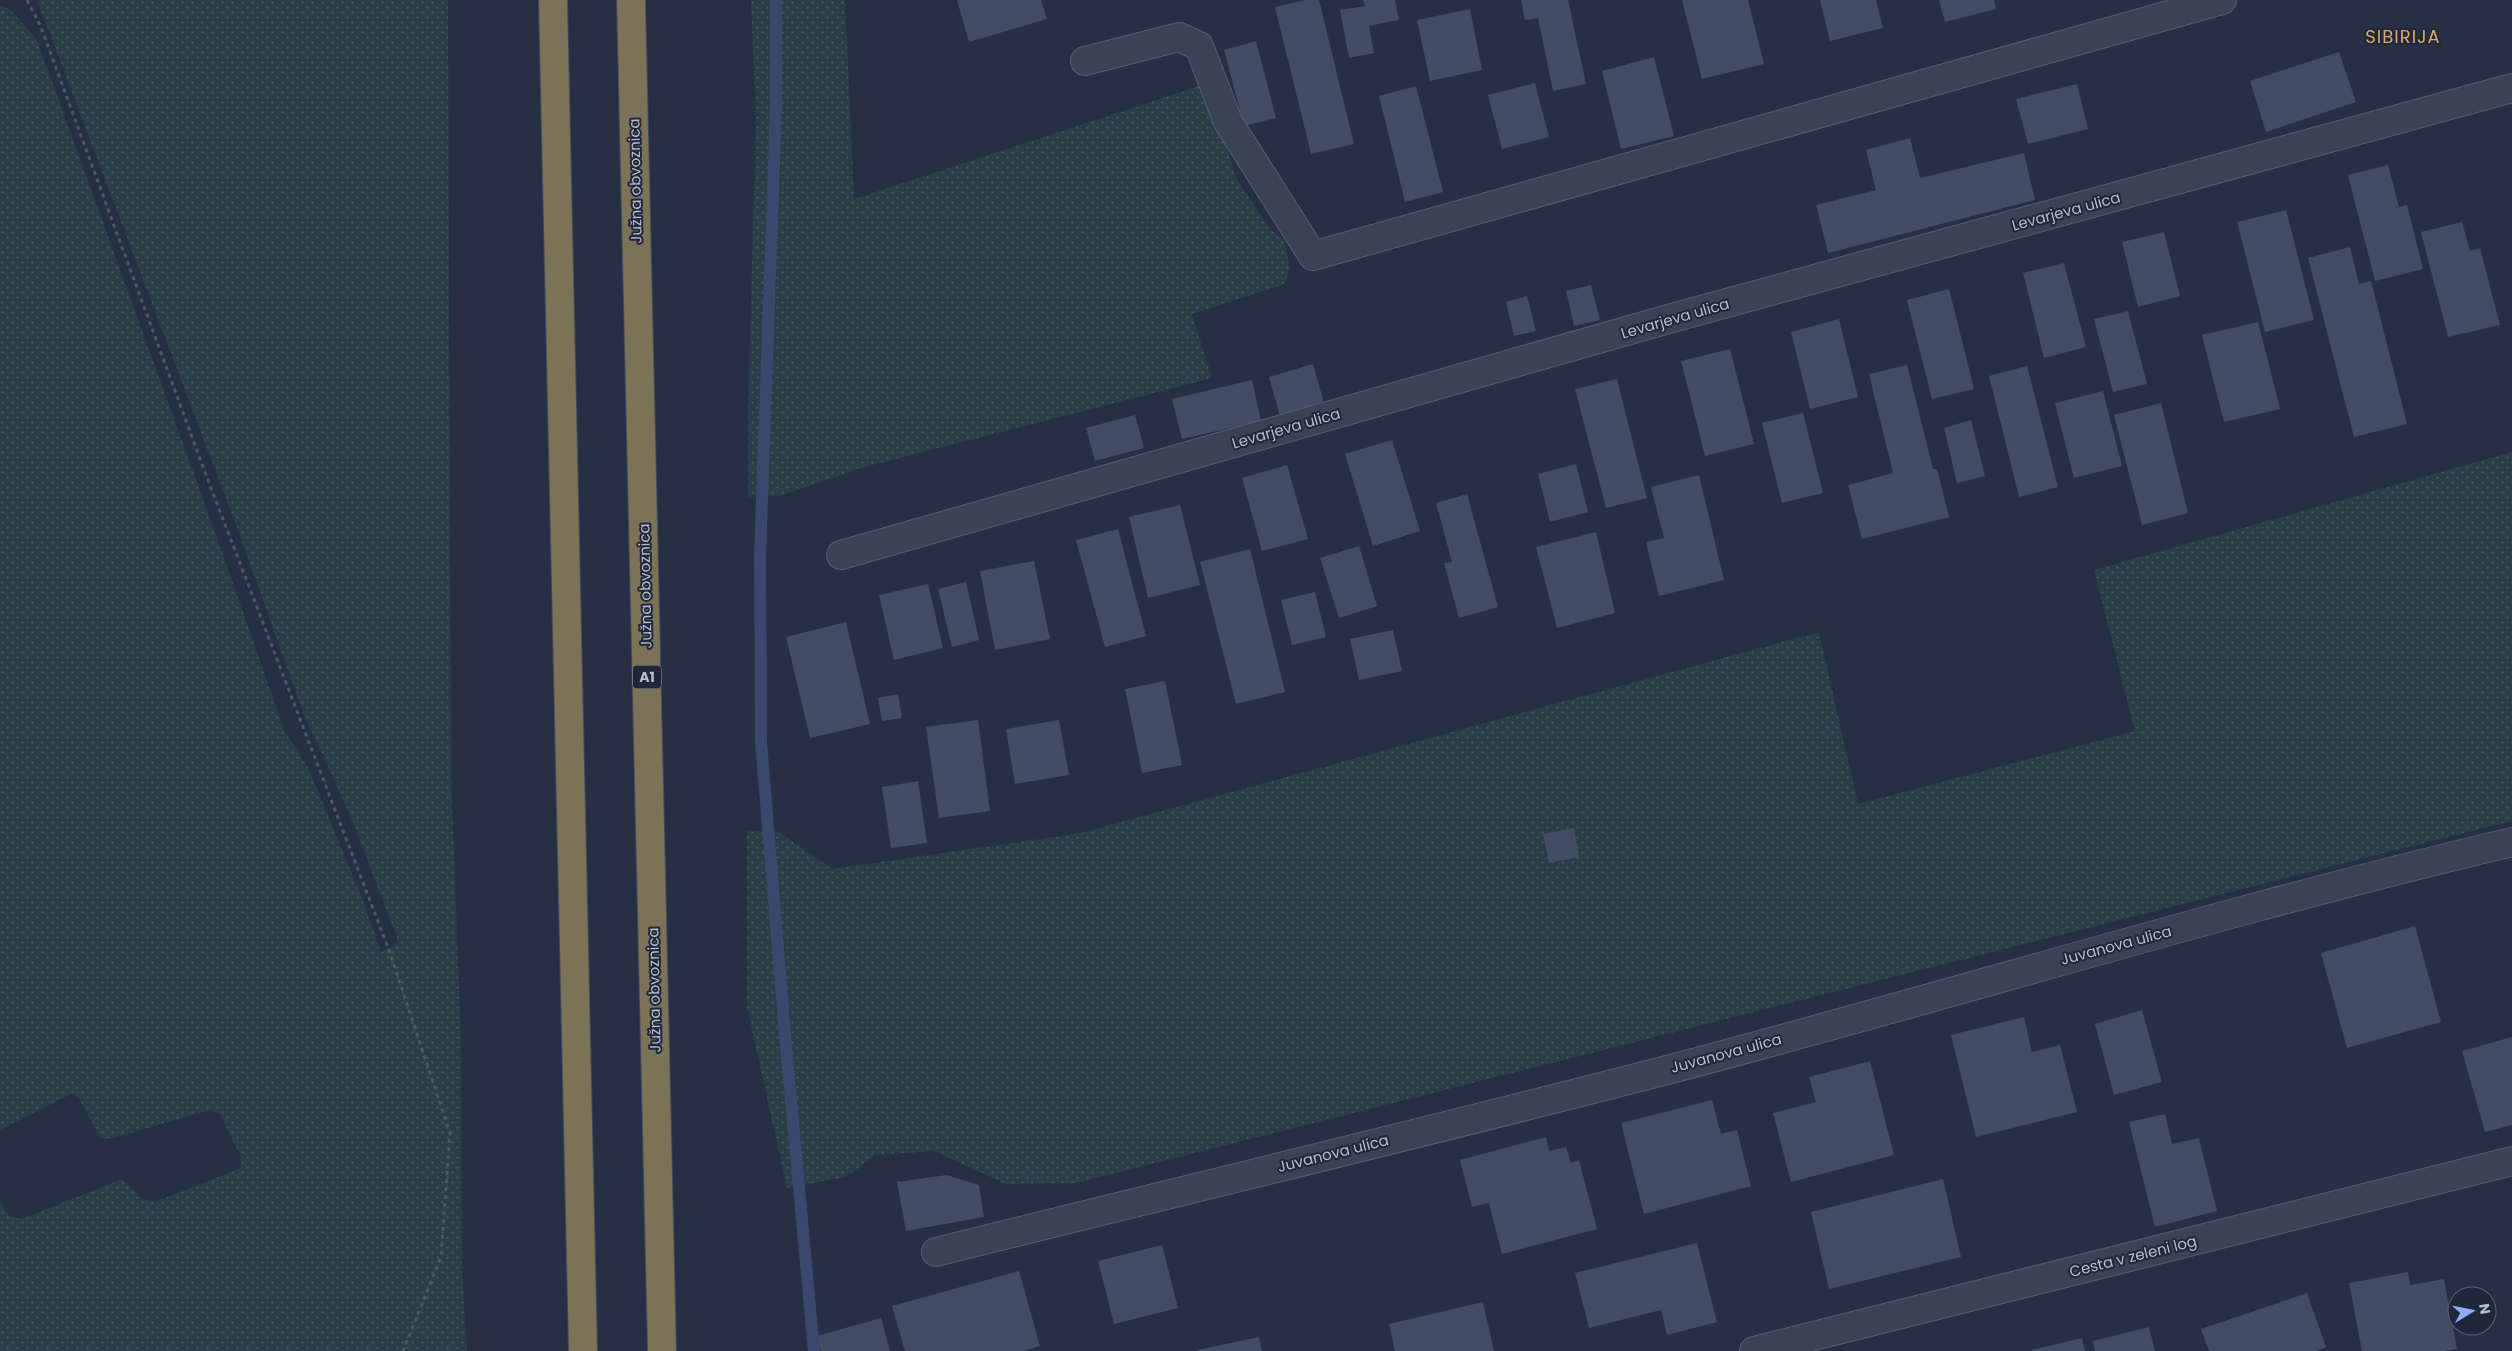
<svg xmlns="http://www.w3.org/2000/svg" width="2512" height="1351" viewBox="0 0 2512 1351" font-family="Poppins,sans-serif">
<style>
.grass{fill:url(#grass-dots)}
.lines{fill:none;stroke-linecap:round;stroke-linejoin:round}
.stream{stroke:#3a486d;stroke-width:12}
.building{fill:#434c65}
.street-casing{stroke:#575d6f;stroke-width:30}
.highway-casing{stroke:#434a5c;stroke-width:30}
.path{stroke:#475b62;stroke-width:3;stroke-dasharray:4 4;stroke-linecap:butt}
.street{stroke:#3b4255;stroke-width:28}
.highway{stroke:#7b7258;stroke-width:28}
.labels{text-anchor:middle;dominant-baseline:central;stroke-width:4;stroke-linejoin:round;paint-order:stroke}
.shield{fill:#20273a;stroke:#8b91a2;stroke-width:1}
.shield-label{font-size:14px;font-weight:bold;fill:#b9bece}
.street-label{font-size:15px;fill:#b9bece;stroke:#20273a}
.quarter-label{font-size:18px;letter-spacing:1px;fill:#dbaa67;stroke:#20273a}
</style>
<defs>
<pattern id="grass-dots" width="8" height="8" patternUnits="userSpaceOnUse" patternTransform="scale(1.25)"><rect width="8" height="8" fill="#293e46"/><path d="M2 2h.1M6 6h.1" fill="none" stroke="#465860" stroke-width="1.8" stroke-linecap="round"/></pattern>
</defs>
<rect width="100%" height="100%" fill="#272f45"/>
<path class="grass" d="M37 0H448L451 776 461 1039 462 1271 467 1351H0V1200L9 1216 22 1219 122 1179 143 1199 155 1202 241 1168 240 1155 220 1114 210 1110 113 1138 101 1139 80 1100 73 1093 0 1130V6L10 9 37 40 216 535 285 732 308 767 362 898 381 952 399 943 349 812 304 715 238 530Z
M751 0H845L854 199 1205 84 1214 103 1236 178 1270 229 1284 241 1290 267 1285 284 1192 314 1212 378 865 467 779 496 748 497V407L756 122Z
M2512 452V821L1076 1183 1006 1184 934 1151 876 1155 846 1177 787 1188 747 1007V831L779 832 832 869 1081 833 1819 632 1858 804 2135 731 2094 570Z"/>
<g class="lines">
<path class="stream" d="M776 0V106L760 556 761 741 785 1035 814 1351"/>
</g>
<path class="building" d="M957 0H1041L1047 19 969 42Z
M1305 0H1319L1354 144 1311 154 1275 7Z
M1363 0H1395L1399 20 1369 26 1374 53 1349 58 1340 10 1365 6Z
M1521 0H1568L1586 84 1553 91 1538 18 1525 20Z
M1682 0H1748L1764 64 1702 79Z
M1820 0H1876L1883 28 1830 41Z
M1939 0H1994L1996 9 1945 22Z
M1470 9 1482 70 1430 81 1417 20Z
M1256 41 1276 118 1244 126 1224 50Z
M2339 52 2356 102 2266 132 2250 81Z
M1654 57 1674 136 1621 149 1602 71Z
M1535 83 1549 137 1502 149 1488 95Z
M2077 84 2088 129 2028 144 2016 99Z
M1416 86 1443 192 1405 202 1379 96Z
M1910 138 1920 178 2024 153 2035 200 1828 253 1816 205 1876 190 1866 150Z
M2388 165 2399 207 2407 205 2423 269 2375 281 2348 175Z
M2286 210 2314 320 2265 332 2237 222Z
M2462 222 2470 251 2480 248 2500 325 2448 337 2421 232Z
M2164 232 2180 296 2138 307 2122 242Z
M2350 247 2359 284 2371 281 2407 424 2354 437 2308 258Z
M2064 263 2086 347 2044 358 2023 273Z
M1591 285 1600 320 1574 326 1566 291Z
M1949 289 1974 389 1932 399 1907 300Z
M1527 296 1536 331 1514 336 1506 302Z
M2128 311 2147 384 2113 392 2094 319Z
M1839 319 1858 397 1810 409 1791 332Z
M2258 322 2280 409 2224 422 2202 335Z
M1730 349 1754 444 1705 456 1681 361Z
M1313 364 1324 403 1280 416 1269 377Z
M1907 365 1933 469H1937L1949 517 1862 539 1848 485 1893 473 1869 374Z
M2027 366 2058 487 2019 497 1989 376Z
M1617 379 1647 498 1606 508 1575 389Z
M1252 380 1261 421 1182 439 1172 399Z
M2103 391 2122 466 2074 478 2055 403Z
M2161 403 2188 513 2142 525 2114 415Z
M1803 413 1823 493 1782 503 1762 423Z
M1135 415 1144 448 1095 461 1086 428Z
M1971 420 1985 476 1957 483 1944 428Z
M1392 440 1420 531 1373 546 1345 454Z
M1576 464 1588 512 1550 522 1538 474Z
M1287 465 1308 539 1262 551 1242 478Z
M1699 475 1724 580 1659 596 1646 542 1664 538 1651 487Z
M1467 494 1498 607 1459 618 1444 563 1452 562 1436 503Z
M1180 505 1200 585 1148 598 1129 517Z
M1118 529 1146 636 1105 647 1076 540Z
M1596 532 1615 613 1557 628 1536 547Z
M1359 546 1377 606 1339 618 1320 558Z
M1250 549 1285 692 1236 704 1200 562Z
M1034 561 1050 639 995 650 980 571Z
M966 582 979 640 952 647 938 589Z
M928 584 943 648 894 660 879 595Z
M1315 592 1326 637 1292 645 1281 600Z
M846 622 870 724 810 738 786 637Z
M1393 630 1402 671 1359 680 1350 639Z
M1165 681 1182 765 1142 773 1125 689Z
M898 694 902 718 882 721 878 698Z
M978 720 990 811 939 818 926 727Z
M1059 720 1069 775 1015 784 1006 729Z
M918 781 927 843 891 848 882 787Z
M1574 828 1579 857 1549 863 1543 834Z
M2415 926 2441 1022 2347 1048 2321 953Z
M2142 1010 2162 1082 2114 1095 2095 1024Z
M2024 1017 2032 1052 2060 1045 2077 1112 1976 1137 1951 1035Z
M2512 1037V1125L2485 1132 2462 1051Z
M1870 1061 1894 1155 1791 1182 1773 1113 1816 1102 1809 1077Z
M1712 1100 1721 1134 1737 1130 1751 1186 1644 1214 1621 1123Z
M2165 1114 2172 1144 2199 1138 2217 1211 2155 1227 2129 1122Z
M1546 1137 1549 1151 1566 1147 1571 1163 1579 1160 1597 1229 1502 1254 1489 1203 1472 1207 1460 1160Z
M947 1175 979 1185 984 1217 906 1231 897 1182Z
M1943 1179 1961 1257 1829 1289 1811 1212Z
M1697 1243 1717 1322 1667 1335 1661 1310 1589 1328 1575 1273Z
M1162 1245 1178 1308 1114 1324 1098 1261Z
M1019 1271 1040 1346 1024 1351H905L892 1306Z
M2408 1272 2410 1285 2444 1279 2457 1349 2445 1351H2362L2349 1283Z
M2307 1293 2326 1347 2316 1351H2209L2201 1329Z
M1483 1302 1494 1351H1395L1389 1324Z
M881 1318 890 1351H821L817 1336Z
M2149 1327 2155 1351H2095L2093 1341Z
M1259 1337 1262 1351H1197V1350Z
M2082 1338 2085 1351H2032V1350Z"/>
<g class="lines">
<g class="street-casing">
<path id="street" d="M1085 61 1179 37 1199 46 1228 122 1313 256 2222 0
M841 555 1672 318 2512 88
M936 1252C1180 1191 1424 1133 1667 1070 1949 996 2228 909 2512 842
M1754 1351 2512 1161"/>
</g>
<g class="highway-casing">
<path id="highway" d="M553 0 583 1351
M631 0 662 1351"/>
</g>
<path class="path" d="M27 0 41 27 206 475 389 950 450 1133 441 1257 403 1351"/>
<use href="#street" class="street"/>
<use href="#highway" class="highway"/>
</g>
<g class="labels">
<rect class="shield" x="633" y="665.5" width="28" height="23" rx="4"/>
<g class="shield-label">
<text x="647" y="677">A1</text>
</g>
<g class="street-label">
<text transform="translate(635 181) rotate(-91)">Južna obvoznica</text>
<text transform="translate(2066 211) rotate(-15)">Levarjeva ulica</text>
<text transform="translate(1675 318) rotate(-16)">Levarjeva ulica</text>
<text transform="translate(1286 428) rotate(-16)">Levarjeva ulica</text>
<text transform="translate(645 586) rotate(-91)">Južna obvoznica</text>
<text transform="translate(2116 945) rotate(-15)">Juvanova ulica</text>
<text transform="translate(654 990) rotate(-91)">Južna obvoznica</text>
<text transform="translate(1726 1053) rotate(-15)">Juvanova ulica</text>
<text transform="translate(1333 1153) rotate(-14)">Juvanova ulica</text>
<text transform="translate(2133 1256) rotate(-14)">Cesta v zeleni log</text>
</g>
<g class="quarter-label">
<text x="2403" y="36">SIBIRIJA</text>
</g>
</g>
<g transform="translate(2472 1311) rotate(80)"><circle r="24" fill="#20273a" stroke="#5d6375"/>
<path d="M0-4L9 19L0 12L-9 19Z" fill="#90aafc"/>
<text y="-8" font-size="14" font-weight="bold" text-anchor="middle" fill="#b9bece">N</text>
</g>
</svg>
